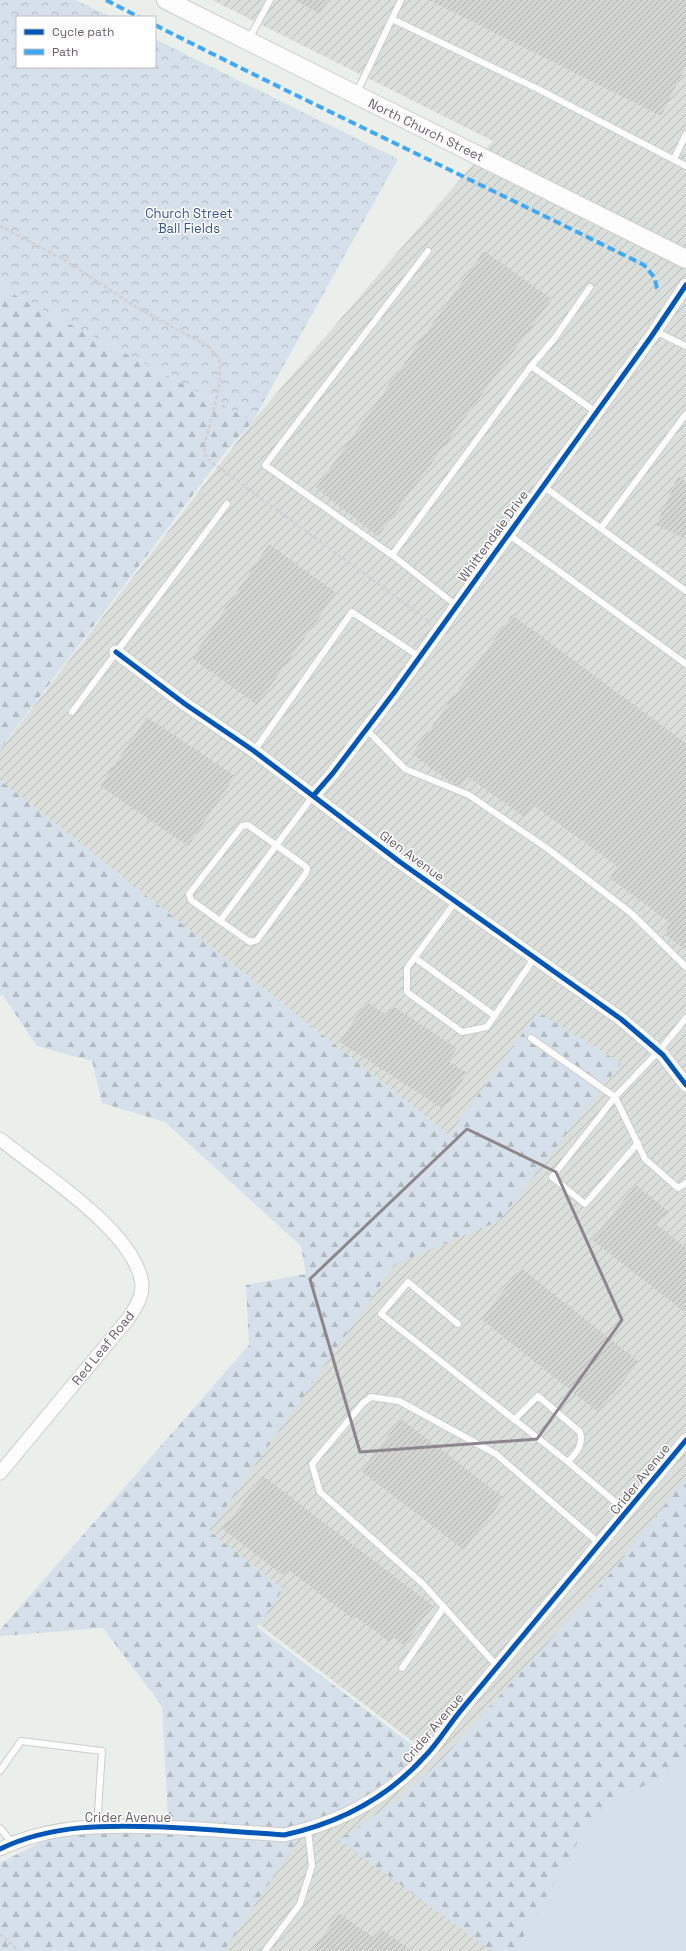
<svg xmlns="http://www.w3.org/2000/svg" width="686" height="1951" viewBox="0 0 686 1951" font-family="'Space Grotesk',sans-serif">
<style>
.industrial{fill:url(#industrial-furrows)}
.green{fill:#d5e0ea}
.forest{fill:url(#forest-firs)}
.park{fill:url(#park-crowns)}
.building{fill:url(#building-hatch)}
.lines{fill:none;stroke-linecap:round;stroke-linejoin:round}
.service-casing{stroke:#cccccd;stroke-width:8}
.minor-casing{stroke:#cccccd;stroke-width:15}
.secondary-casing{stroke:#cccccd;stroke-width:20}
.path{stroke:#d0d1d6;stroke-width:2.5;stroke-dasharray:4 2;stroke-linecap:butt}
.service{stroke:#fcfdfc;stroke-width:6}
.minor{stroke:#fcfdfc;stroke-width:13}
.secondary{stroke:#fcfdfc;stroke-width:18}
.quiet{stroke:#3fa9f5;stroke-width:4;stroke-dasharray:8 4;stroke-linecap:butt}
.cycleway-casing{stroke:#fff;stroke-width:8}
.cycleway{stroke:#0057b8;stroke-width:5}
.marked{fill:none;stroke:#8d878d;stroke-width:3;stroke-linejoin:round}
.labels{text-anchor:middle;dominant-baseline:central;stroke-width:3;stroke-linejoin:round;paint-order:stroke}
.street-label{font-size:13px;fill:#685f67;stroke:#fff}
.park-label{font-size:13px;fill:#355691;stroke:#fff}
</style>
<defs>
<pattern id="industrial-furrows" width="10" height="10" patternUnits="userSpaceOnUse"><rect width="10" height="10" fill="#dadfdc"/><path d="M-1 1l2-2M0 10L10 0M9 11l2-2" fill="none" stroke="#b5b8b6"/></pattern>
<pattern id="forest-firs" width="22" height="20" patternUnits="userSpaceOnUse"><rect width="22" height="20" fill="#d5e0ea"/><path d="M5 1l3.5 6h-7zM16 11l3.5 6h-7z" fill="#b1b9c1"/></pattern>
<pattern id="park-crowns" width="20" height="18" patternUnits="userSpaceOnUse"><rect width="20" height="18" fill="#d5e0ea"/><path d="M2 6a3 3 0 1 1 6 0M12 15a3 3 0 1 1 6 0" fill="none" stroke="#b1b9c1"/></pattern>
<pattern id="building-hatch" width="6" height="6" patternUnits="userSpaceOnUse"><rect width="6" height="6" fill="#d3d5d3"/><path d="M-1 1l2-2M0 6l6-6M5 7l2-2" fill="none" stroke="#afb0af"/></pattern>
</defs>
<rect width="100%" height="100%" fill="#eaefec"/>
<path class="industrial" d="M212 0H686V1951H133L200 1829 351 1813 428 1753 172 1558 449 1135 0 780V750L253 421 493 141Z"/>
<path class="green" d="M686 1762V1951H515L594 1813Z"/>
<path class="forest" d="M0 287 253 421 227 450 0 749Z
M0 780 449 1135 538 1012 621 1063 499 1221 395 1264 209 1531 283 1589 257 1627 424 1754 331 1821 306 1827 224 1951H0V1863L67 1829 169 1834 162 1706 103 1628 0 1636V1630L249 1345 246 1285 306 1274 301 1246 165 1122 102 1103 92 1061 37 1046 2 994 0 996Z
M686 1478V1762L594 1813 515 1951H492L339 1840 400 1798 443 1758 610 1574Z"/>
<path class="park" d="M0 0H76L111 17H17V67H155V39L398 159 253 421 0 287Z"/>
<path class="building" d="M295 0H328L320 14Z
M429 0H686V66L661 116Z
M484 251 552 299 378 536 316 488Z
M678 476 686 482V539L656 525Z
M269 544 336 593 257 705 192 658Z
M512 615 686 743V950L664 934 670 923 610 878 617 866 533 805 523 816 468 777 460 787 452 783 412 754Z
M147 717 235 776 188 846 100 786Z
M366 1002 387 1015 393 1006 457 1048 448 1061 467 1073 443 1109 340 1042Z
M636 1185 668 1211 657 1225 686 1248V1313L592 1240Z
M521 1268 639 1362 598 1412 481 1319Z
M401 1419 504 1498 464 1550 361 1471Z
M263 1476 433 1606 404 1645 392 1636 388 1641 356 1617 354 1620 289 1570 284 1576 223 1529Z
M339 1913 374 1938 381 1929 412 1951H312Z"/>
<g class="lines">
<g class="service-casing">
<path id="service" d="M392 19 538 89 686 166
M249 39 270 0
M357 92 401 0
M674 159 686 134
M655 331 686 346
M531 366 554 339 590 287
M543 486 686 591
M601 528 686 414
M508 534 686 664
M392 555 265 465 428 251
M457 606 392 555 531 366 596 412
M72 712 227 504
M366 729 405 769 469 795 548 849 631 913 686 967
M254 751 352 612 420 657
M456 901 407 968V992L462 1032 487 1027 535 957
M220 921 250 942 257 940 306 873 307 869 305 866 248 825 242 826 189 894 191 900 220 921 313 796
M415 958 495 1016
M686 1018 659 1051 615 1097 645 1159 678 1188 686 1183
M531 1038 615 1097 552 1177 585 1204 638 1143
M458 1324 408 1282 381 1314 568 1462 627 1512
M514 1420 538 1396 580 1432C584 1445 576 1453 568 1462
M498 1667 423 1584 320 1492 312 1464 363 1403 371 1397 399 1401 496 1454 600 1544
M402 1668 444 1607
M0 1771 21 1741 102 1751 97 1826
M0 1828 13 1844
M265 1951 300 1904 312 1866 308 1830"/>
</g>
<g class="minor-casing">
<path id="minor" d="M116 652 185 704 254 751 400 862 621 1019 663 1055 686 1085
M313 796 333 773 393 694 651 337 686 285
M0 1139C40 1172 130 1228 141 1279 145 1294 136 1307 128 1319L0 1473
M0 1849C52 1824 107 1825 163 1827 204 1829 244 1832 284 1835 340 1823 389 1797 427 1754 440 1740 450 1723 462 1709L686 1440"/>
</g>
<g class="secondary-casing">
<path id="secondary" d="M166 0 686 259"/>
</g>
<path class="path" d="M0 226 66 261 136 307 209 347 219 359 220 369 219 389 204 447 205 455 210 461 430 622
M0 1934 19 1951"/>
<use href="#service" class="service"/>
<use href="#minor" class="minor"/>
<use href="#secondary" class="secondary"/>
<path class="quiet" d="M106 0 139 17
M155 25C317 107 481 184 644 265L654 277 657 288 660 290"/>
<g class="cycleway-casing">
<path id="cycleway" d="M116 652 185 704 254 751 400 862 621 1019 663 1055 686 1085
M313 796 333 773 393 694 651 337 686 285
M0 1849C52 1824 107 1825 163 1827 204 1829 244 1832 284 1835 340 1823 389 1797 427 1754 440 1740 450 1723 462 1709L686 1440"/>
</g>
<use href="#cycleway" class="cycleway"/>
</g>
<path class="marked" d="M467 1129 556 1172 622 1320 537 1439 360 1452 310 1279Z"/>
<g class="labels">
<g class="street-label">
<text transform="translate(426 130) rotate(26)">North Church Street</text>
<text transform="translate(493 536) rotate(-54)">Whittendale Drive</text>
<text transform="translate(412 856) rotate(36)">Glen Avenue</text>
<text transform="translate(103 1348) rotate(-51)">Red Leaf Road</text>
<text transform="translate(640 1479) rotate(-51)">Crider Avenue</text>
<text transform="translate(433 1728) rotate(-50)">Crider Avenue</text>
<text x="128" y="1817">Crider Avenue</text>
</g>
<g class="park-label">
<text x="189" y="213">Church Street<tspan x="189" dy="15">Ball Fields</tspan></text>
</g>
</g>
<rect x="16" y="16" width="140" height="52" fill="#ffffff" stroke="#c3bfc2"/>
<rect x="24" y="29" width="20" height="6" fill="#0057b8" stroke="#c3bfc2"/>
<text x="52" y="36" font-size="12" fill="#685f67">Cycle path</text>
<rect x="24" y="49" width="20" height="6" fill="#3fa9f5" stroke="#c3bfc2"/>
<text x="52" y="56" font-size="12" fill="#685f67">Path</text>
</svg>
